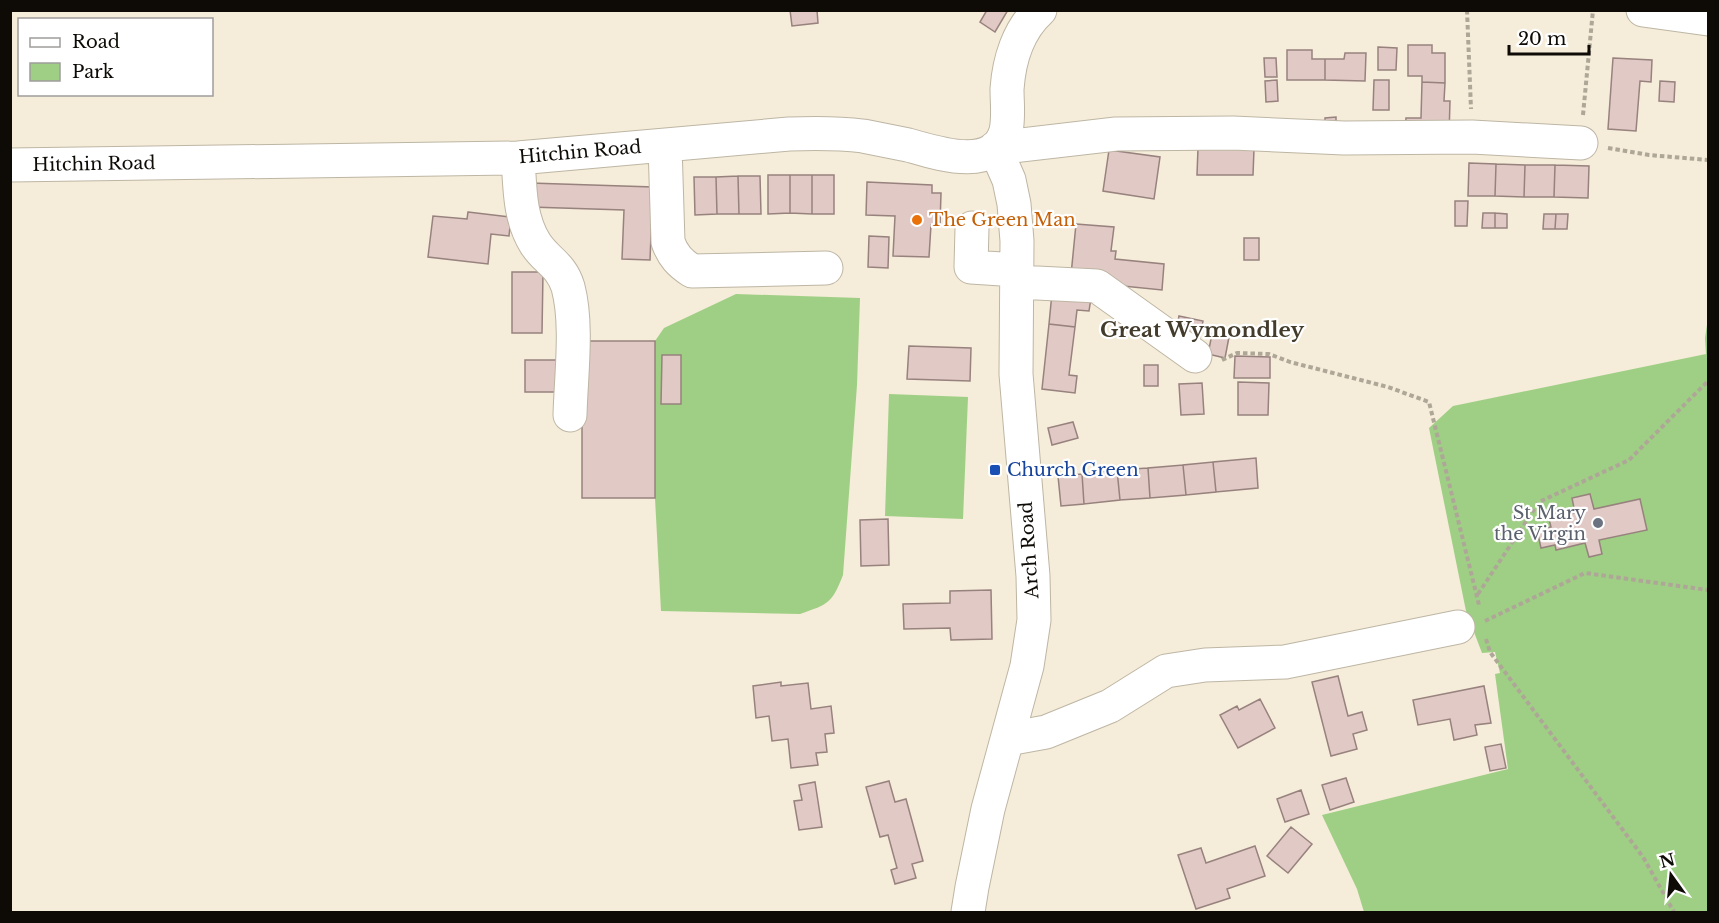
<svg xmlns="http://www.w3.org/2000/svg" width="1719" height="923" viewBox="0 0 1719 923" font-family="'Libre Baskerville',serif">
<style>
.green{fill:#9fcf84}
.building{fill:#e1c9c5;stroke:#97827e;stroke-width:1.5}
.lines{fill:none;stroke-linecap:round;stroke-linejoin:round}
.minor-casing{stroke:#beb6a4;stroke-width:35}
.path{stroke:#aea798;stroke-width:4;stroke-dasharray:4.5 3;stroke-linecap:butt}
.minor{stroke:#fff;stroke-width:33}
.food-dot{fill:#e8710a;stroke:#fff;stroke-width:2}
.transit-dot{fill:#1a4fb4;stroke:#fff;stroke-width:2}
.worship-dot{fill:#6b7280;stroke:#fff;stroke-width:2}
.labels{text-anchor:middle;dominant-baseline:central;stroke-width:4.5;stroke-linejoin:round;paint-order:stroke}
.street-label{font-size:18px;fill:#0e0b06;stroke:#fff}
.food-label{font-size:18px;fill:#c56008;stroke:#fff;text-anchor:start}
.transit-label{font-size:18px;fill:#164399;stroke:#fff;text-anchor:start}
.worship-label{font-size:18px;fill:#5b616d;stroke:#fff;text-anchor:end}
.quarter-label{font-size:21px;font-weight:bold;fill:#433c2c;stroke:#fff}
</style>
<rect width="100%" height="100%" fill="#f5ecd9"/>
<path class="green" d="M736 294 860 298 857 385 843 575C832 603 829 604 800 614L661 611 655 498V341L664 328Z
M1708 318V912H1364L1357 889 1322 815 1508 769 1495 674 1500 673 1495 652 1482 653 1466 611 1429 428 1453 406 1706 354 1705 338Z
M889 394 968 397 963 519 885 516Z"/>
<path class="building" d="M790 10H817L818 23 792 26Z
M987 10H1008L995 32 980 22Z
M1408 45H1432V53H1445V83L1422 82V76H1408Z
M1378 47 1397 48 1396 70H1378Z
M1287 50H1312V59H1325V80H1287Z
M1345 53H1366L1365 81 1325 80V59H1344Z
M1264 58H1276L1277 77H1265Z
M1613 58 1652 60 1651 82 1640 81 1636 131 1608 129Z
M1277 80 1278 101 1266 102 1265 81Z
M1374 80H1389V110H1373Z
M1660 81 1675 82 1674 102 1659 101Z
M1422 82 1445 83 1444 101H1450L1449 135 1405 134 1406 118H1421Z
M1336 117V131H1325V118Z
M1198 148 1254 149 1253 175H1197Z
M1109 150 1160 157 1154 199 1103 191Z
M1469 163 1496 164 1495 196H1468Z
M1496 164 1525 165 1524 197 1495 196Z
M1525 165H1555L1554 197H1524Z
M1555 165 1589 166 1588 198 1554 197Z
M768 175H790V213L768 214Z
M790 175H812V214L790 213Z
M812 175H834V214H812Z
M738 176 739 214H717L716 177Z
M738 176H760L761 214H739Z
M694 177H716L717 214 695 215Z
M867 182 932 185V193H941L940 225H931L929 257 893 256 895 216 866 215Z
M530 183 653 187 650 260 622 259 624 210 530 207Z
M1455 201H1468L1467 226H1455Z
M468 212 511 217 509 236 491 234 488 264 428 257 433 216 467 219Z
M1483 213H1495V228H1482Z
M1495 213 1507 214V228H1495Z
M1544 214H1556L1555 229H1543Z
M1556 214H1568L1567 229H1555Z
M1076 224 1114 227 1111 251H1116L1115 259 1164 264 1162 290 1113 285 1071 275Z
M869 236 889 237 888 268 868 267Z
M1244 238H1259V260H1244Z
M512 272H543L542 333H512Z
M1052 293 1091 298 1089 311 1077 310 1075 327 1049 324Z
M1179 316 1203 321 1199 340 1175 336Z
M1049 324 1075 327 1069 375 1077 376 1075 393 1042 389Z
M1212 334 1229 337 1225 358 1208 354Z
M582 341H655V498H582Z
M909 346 971 348 970 381 907 379Z
M662 355H681V404H661Z
M1235 356 1270 357V378H1234Z
M525 360H564V392H525Z
M1144 365H1158V386H1144Z
M1238 382 1269 383 1268 415H1238Z
M1202 383 1204 414 1181 415 1179 384Z
M1073 422 1078 438 1052 445 1048 428Z
M1256 458 1258 488 1216 492 1213 462Z
M1213 462 1216 492 1186 495 1183 465Z
M1183 465 1186 495 1150 498 1148 468Z
M1148 468 1150 498 1120 500 1117 470Z
M1117 470 1120 500 1084 504 1082 474Z
M1082 474 1084 504 1061 506 1058 476Z
M1590 494 1594 509 1640 499 1647 530 1599 540 1602 554 1589 557 1585 543 1556 550 1555 545 1541 548 1537 530 1551 527 1549 519 1575 513 1572 498Z
M888 519 889 565 861 566 860 520Z
M991 590 992 639 951 640 950 628 904 629 903 604 950 603V591Z
M1338 676 1348 716 1362 712 1367 730 1353 734 1357 749 1331 756 1312 682Z
M781 682V686L808 683 811 709 831 706 834 733 825 734 827 752 816 753 818 765 791 768 788 739 772 741 769 716 756 718 753 686Z
M1484 686 1491 723 1475 725 1477 735 1454 740 1450 719 1418 725 1413 700Z
M1260 699 1275 728 1238 748 1220 715 1237 706 1239 710Z
M1501 744 1506 768 1490 771 1485 747Z
M1346 778 1354 802 1330 810 1322 785Z
M889 781 895 802 906 799 923 861 912 864 916 878 895 884 891 870 897 868 888 835 880 837 866 787Z
M815 782 822 827 799 830 794 801 802 800 799 785Z
M1301 790 1309 814 1285 822 1277 799Z
M1291 827 1312 844 1288 873 1267 856Z
M1255 846 1265 876 1227 889 1230 898 1196 909 1178 855 1201 848 1206 863Z"/>
<g class="lines">
<g class="minor-casing">
<path id="minor" d="M1643 10 1708 19
M665 145 668 242C673 256 680 263 692 271L826 268
M995 148 1116 134 1233 133 1344 138 1472 137 1581 143
M518 158C520 187 519 217 535 243 545 260 561 264 568 287 578 324 571 376 570 415
M10 165 518 158 789 134C814 133 839 133 863 136 878 139 893 142 908 145 937 153 994 173 1006 131 1009 117 1007 103 1007 89 1009 61 1018 30 1040 10
M972 228 971 267 1017 270
M1017 282 1097 286 1195 356
M1008 739 1046 732 1110 706 1166 671 1205 665 1285 662 1458 627
M968 912 972 887 988 809 1027 666 1034 620 1033 576 1016 374 1017 241 1014 204 1009 180 995 148"/>
</g>
<path class="path" d="M1467 10 1471 109
M1583 115 1593 10
M1608 148 1649 155 1708 160
M1222 360 1237 353 1269 354 1290 362 1388 387 1429 402 1479 605
M1478 594 1539 502 1629 460 1708 381
M1485 621 1585 573 1708 590
M1486 639 1490 652 1643 857 1674 912"/>
<use href="#minor" class="minor"/>
</g>
<circle class="food-dot" cx="917" cy="220" r="6"/>
<rect class="transit-dot" x="989" y="464" width="12" height="12" rx="3"/>
<circle class="worship-dot" cx="1598" cy="523" r="6"/>
<g class="labels">
<g class="street-label">
<text transform="translate(580 152) rotate(-5)">Hitchin Road</text>
<text transform="translate(94 164) rotate(-1)">Hitchin Road</text>
<text transform="translate(1029 550) rotate(-94)">Arch Road</text>
</g>
<g class="food-label">
<text x="929" y="220">The Green Man</text>
</g>
<g class="transit-label">
<text x="1007" y="470">Church Green</text>
</g>
<g class="worship-label">
<text x="1586" y="513">St Mary<tspan x="1586" dy="21">the Virgin</tspan></text>
</g>
<g class="quarter-label">
<text x="1202" y="330">Great Wymondley</text>
</g>
</g>
<rect width="1719" height="923" fill="none" stroke="#0e0b06" stroke-width="24"/>
<rect x="18" y="18" width="195" height="78" fill="#ffffff" stroke="#9f9d9b" stroke-width="1.5"/>
<rect x="30" y="38" width="30" height="9" fill="#ffffff" stroke="#9f9d9b" stroke-width="1.5"/>
<text x="72" y="48" font-size="18" fill="#0e0b06">Road</text>
<rect x="30" y="63" width="30" height="18" fill="#9fcf84" stroke="#9f9d9b" stroke-width="1.5"/>
<text x="72" y="78" font-size="18" fill="#0e0b06">Park</text>
<g transform="translate(1671 875) rotate(345)" stroke="#ffffff" stroke-width="4.5" paint-order="stroke">
<path d="M0-4.5L10 22L0 15L-10 22Z" fill="#0e0b06"/>
<text y="-9" font-size="16" font-weight="bold" text-anchor="middle" fill="#0e0b06">N</text>
</g>
<path d="M1509 45v9h80v-9" fill="none" stroke="#0e0b06" stroke-width="3"/>
<text x="1518" y="45" font-size="18" fill="#0e0b06" stroke="#ffffff" stroke-width="4.5" paint-order="stroke">20 m</text>
</svg>
